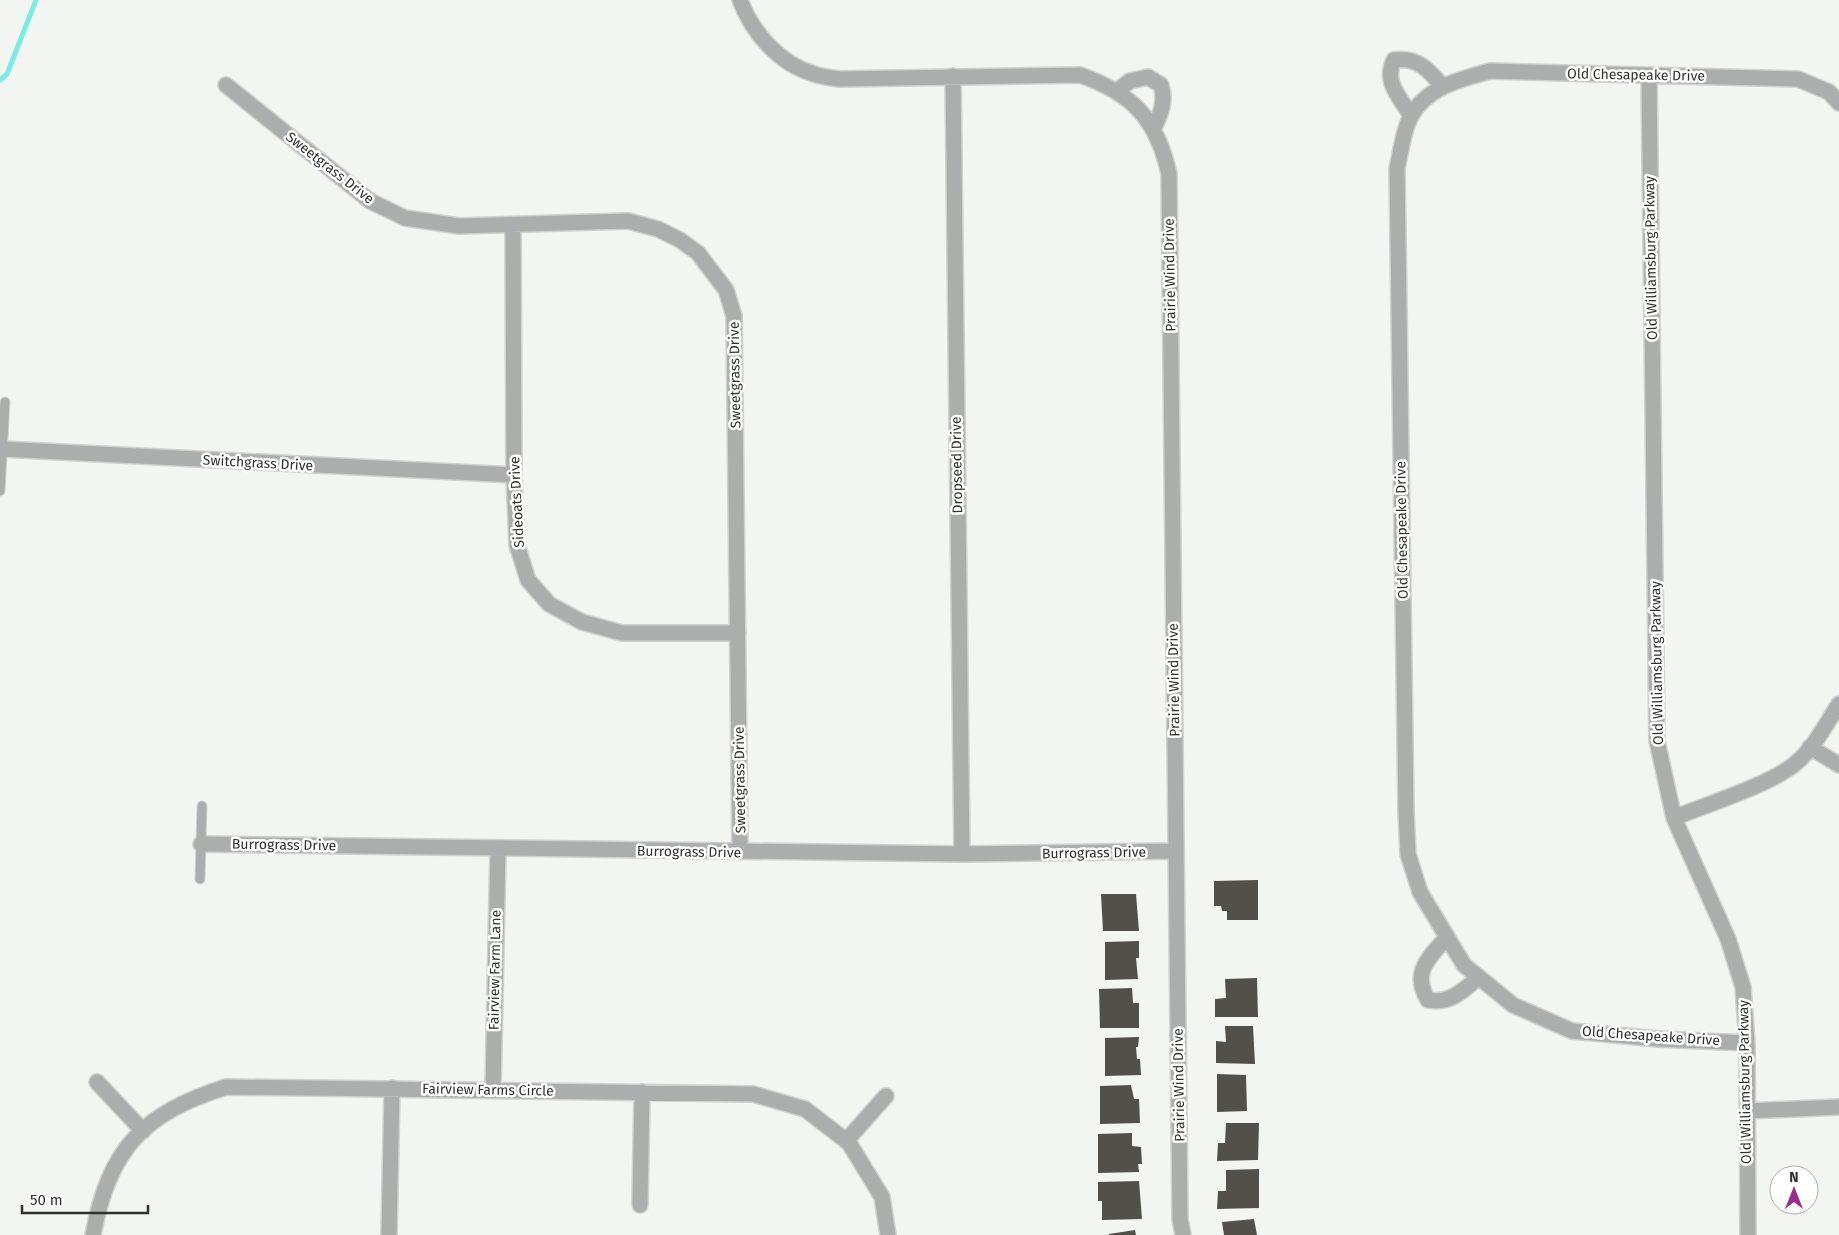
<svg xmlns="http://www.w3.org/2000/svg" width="1839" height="1235" viewBox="0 0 1839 1235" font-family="'Fira Sans',sans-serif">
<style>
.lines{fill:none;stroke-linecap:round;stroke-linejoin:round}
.stream{stroke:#79ecea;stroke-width:5}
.building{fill:#51504b}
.lane-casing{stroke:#d0d3cd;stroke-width:11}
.street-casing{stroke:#d0d3cd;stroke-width:18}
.lane{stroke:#abaead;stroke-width:9}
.street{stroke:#abaead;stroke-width:15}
.labels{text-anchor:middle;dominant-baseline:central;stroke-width:5;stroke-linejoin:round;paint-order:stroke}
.street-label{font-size:14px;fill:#30312f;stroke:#fff}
</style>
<rect width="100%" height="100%" fill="#f3f6f0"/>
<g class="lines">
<path class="stream" d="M0 80 7 74 36 0"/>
</g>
<path class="building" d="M1258 880V920H1227V911H1222L1221 906H1214V881Z
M1101 894H1136L1139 931H1103Z
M1139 941V958H1136L1138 979 1105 980V942Z
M1257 978 1258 1017H1215V999L1226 998 1225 979Z
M1132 988 1133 1003H1139V1028H1100L1099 989Z
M1225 1026H1253L1255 1064 1216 1063V1041L1226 1042Z
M1139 1037 1138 1047H1136L1137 1059H1140L1141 1075 1105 1076V1038Z
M1217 1074 1246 1075 1247 1111 1217 1112Z
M1131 1085 1134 1099H1139L1140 1123 1100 1124V1086Z
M1226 1123H1259L1258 1160 1217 1161 1218 1143H1225Z
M1132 1133V1146L1141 1147 1142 1164H1138L1139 1172 1098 1173V1134Z
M1259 1169V1208L1217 1209 1218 1191H1226V1170Z
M1139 1181 1142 1219 1102 1220V1201H1098V1182Z
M1254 1219 1257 1235H1224L1222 1222Z
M1135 1230 1136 1235H1109V1234Z"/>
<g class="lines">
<g class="lane-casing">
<path id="lane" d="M0 491 5 402
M200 879 202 806"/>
</g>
<g class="street-casing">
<path id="street" d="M740 0C752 32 779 64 814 74 822 77 832 78 840 79L1080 75C1132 93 1157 119 1169 174L1180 1219 1183 1235
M1649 75 1657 741 1674 818 1728 939 1743 987 1747 1043 1748 1235
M953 76 962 854
M226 85 370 201 405 218 459 226 628 221 658 229 680 240 698 253 726 290 734 316 740 852
M1117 91 1130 81 1148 77 1161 85C1166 101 1161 113 1154 128
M1411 116C1400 97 1383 82 1394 60 1418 57 1429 70 1443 87
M513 225 514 475 517 545 528 580 549 604 582 622 622 633H738
M2 449 514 475
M1810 747 1839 765
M1674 818C1707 804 1770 785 1796 763 1814 748 1826 724 1839 704
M201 844 962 854 1176 851
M1447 937C1429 958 1411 972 1428 1000 1451 1004 1462 991 1479 977
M1747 1043 1658 1039 1572 1031 1513 1005 1464 965 1420 892 1408 854 1406 812 1397 168C1401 152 1403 130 1411 116 1427 87 1461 79 1490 71L1798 79 1829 92 1839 103
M97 1082 143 1131
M493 1090 498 849
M1747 1111 1839 1107
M846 1141 886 1096
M640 1205 642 1092
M93 1235C109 1148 144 1113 226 1087L753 1094 805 1109 849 1143 882 1197 888 1235
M389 1235 392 1088"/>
</g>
<use href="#lane" class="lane"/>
<use href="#street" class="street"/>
</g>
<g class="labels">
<g class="street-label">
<text transform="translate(1636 75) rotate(1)">Old Chesapeake Drive</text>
<text transform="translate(330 168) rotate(38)">Sweetgrass Drive</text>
<text transform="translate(1651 258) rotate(-91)">Old Williamsburg Parkway</text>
<text transform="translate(1170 275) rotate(-91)">Prairie Wind Drive</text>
<text transform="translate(735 375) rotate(-91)">Sweetgrass Drive</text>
<text transform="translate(258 463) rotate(3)">Switchgrass Drive</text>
<text transform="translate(957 465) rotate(-91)">Dropseed Drive</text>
<text transform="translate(517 502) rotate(-93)">Sideoats Drive</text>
<text transform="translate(1402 530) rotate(-91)">Old Chesapeake Drive</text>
<text transform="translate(1657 663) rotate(-91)">Old Williamsburg Parkway</text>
<text transform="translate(1174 680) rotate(-91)">Prairie Wind Drive</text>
<text transform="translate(740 780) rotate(-91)">Sweetgrass Drive</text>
<text transform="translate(284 845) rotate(1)">Burrograss Drive</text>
<text transform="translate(689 852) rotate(1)">Burrograss Drive</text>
<text transform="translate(1094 853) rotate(-1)">Burrograss Drive</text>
<text transform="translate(495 970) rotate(-89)">Fairview Farm Lane</text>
<text transform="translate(1651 1036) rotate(4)">Old Chesapeake Drive</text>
<text transform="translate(1745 1082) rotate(-91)">Old Williamsburg Parkway</text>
<text transform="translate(1179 1085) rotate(-91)">Prairie Wind Drive</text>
<text transform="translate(488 1090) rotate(1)">Fairview Farms Circle</text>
</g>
</g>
<g transform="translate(1794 1190)"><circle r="24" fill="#ffffff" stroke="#acadac"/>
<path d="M0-4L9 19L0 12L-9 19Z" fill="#982c8d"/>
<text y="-8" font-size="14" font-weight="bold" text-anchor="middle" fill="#30312f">N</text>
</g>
<path d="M22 1205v8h126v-8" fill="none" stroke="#30312f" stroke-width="2.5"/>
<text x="30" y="1205" font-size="15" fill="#30312f" stroke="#ffffff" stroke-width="4" paint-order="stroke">50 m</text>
</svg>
